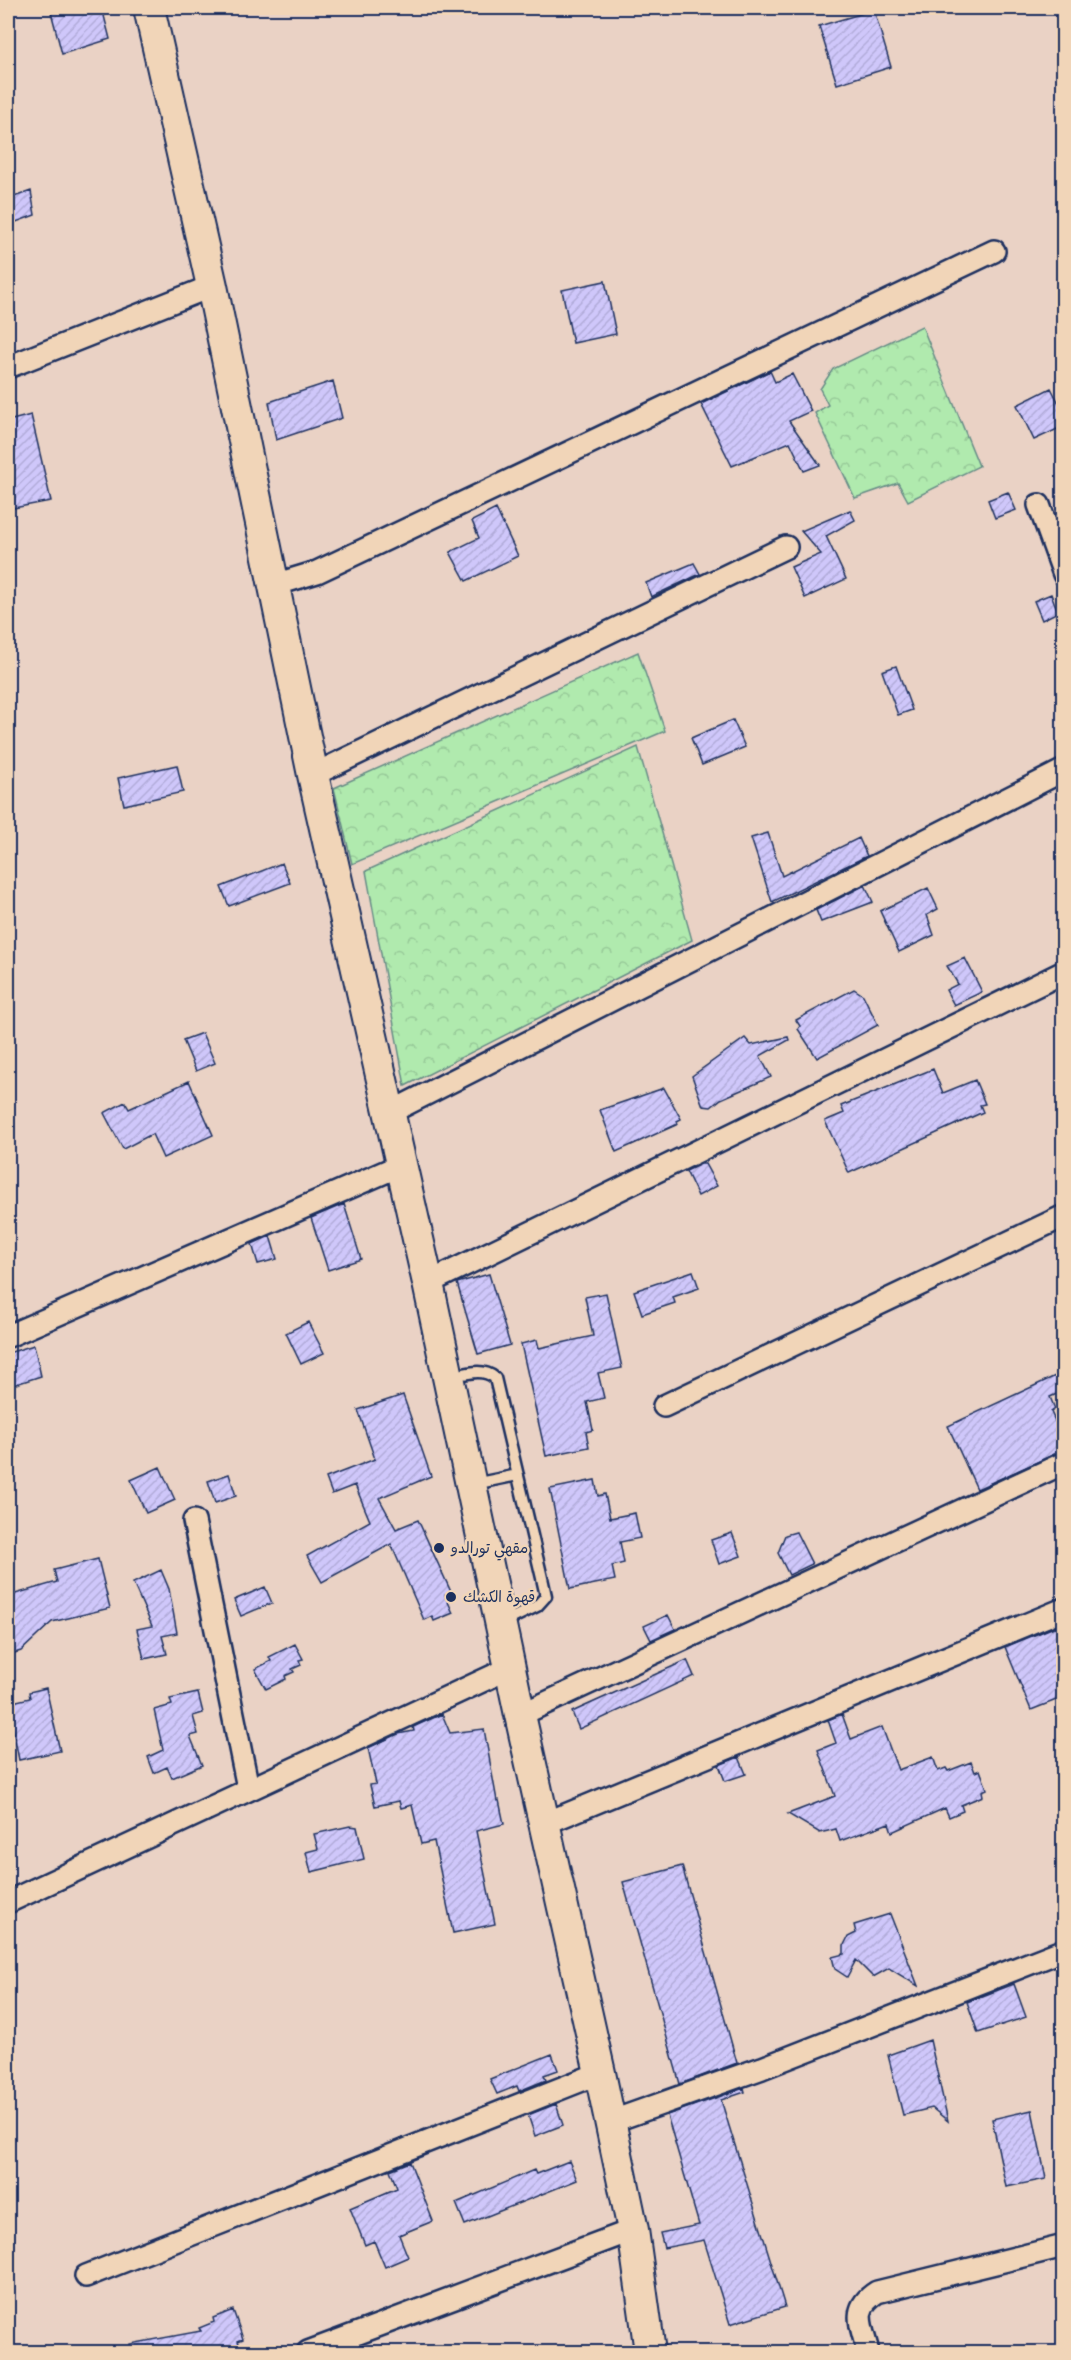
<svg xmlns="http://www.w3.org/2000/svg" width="1071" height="2360" viewBox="0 0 1071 2360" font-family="'Balsamiq Sans','Playpen Sans Arabic',sans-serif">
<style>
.forest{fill:url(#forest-crowns);stroke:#668c86;stroke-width:1.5}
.building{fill:url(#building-hatch);stroke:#1b2f5e;stroke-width:1.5}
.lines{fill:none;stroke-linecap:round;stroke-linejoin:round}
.service-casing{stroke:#1b2f5e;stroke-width:15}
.minor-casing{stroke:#1b2f5e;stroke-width:26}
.secondary-casing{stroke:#1b2f5e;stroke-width:34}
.service{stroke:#f1d5b8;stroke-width:10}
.minor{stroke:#f1d5b8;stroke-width:21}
.secondary{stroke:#f1d5b8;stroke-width:30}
.poi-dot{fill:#1b2f5e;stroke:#f1d5b8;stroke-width:2}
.labels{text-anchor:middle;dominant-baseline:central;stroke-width:5;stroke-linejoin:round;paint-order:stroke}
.poi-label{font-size:15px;fill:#1b2f5e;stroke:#f1d5b8;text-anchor:start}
</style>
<defs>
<pattern id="forest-crowns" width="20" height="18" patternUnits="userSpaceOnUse" patternTransform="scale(1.5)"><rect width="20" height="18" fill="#b0eaae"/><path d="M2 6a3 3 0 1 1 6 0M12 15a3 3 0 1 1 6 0" fill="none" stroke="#97c998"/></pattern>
<pattern id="building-hatch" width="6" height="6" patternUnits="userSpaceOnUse" patternTransform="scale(1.5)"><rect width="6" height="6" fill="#cfc7fa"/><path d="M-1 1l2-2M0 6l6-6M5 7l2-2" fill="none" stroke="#b1abd9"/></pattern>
</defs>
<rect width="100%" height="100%" fill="#ead2c5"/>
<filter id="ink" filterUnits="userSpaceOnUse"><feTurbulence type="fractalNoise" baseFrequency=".0167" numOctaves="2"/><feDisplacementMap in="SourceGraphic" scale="12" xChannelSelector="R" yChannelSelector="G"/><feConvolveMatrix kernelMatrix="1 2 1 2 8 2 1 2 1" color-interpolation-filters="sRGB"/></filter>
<g filter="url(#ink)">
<path class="forest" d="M922 326 979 466 908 501 898 483 855 498 815 413 828 405 820 389 833 369Z
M638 652 665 731 352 864 334 788Z
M638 747 692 940 405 1086 366 871Z"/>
<path class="building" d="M50 8H102L110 39 62 54Z
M874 10 891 67 837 84 819 26Z
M31 191 35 215 8 225V199Z
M605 281 616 334 573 343 562 290Z
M770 371 775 382 792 374 811 411 789 421 820 465 804 471 790 442 732 466 701 404Z
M333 381 342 418 276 440 269 402Z
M1051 388 1064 413V426L1034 440 1017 405Z
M31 415 51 501 8 509V421Z
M1008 492 1016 510 995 518 988 500Z
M496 509 518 556 466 581 450 552 479 538 472 521Z
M850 510 855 520 826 536 846 579 805 598 791 567 821 554 801 531Z
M694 563 700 574 651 597 646 583Z
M1051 594 1058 612 1042 620 1034 601Z
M896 666 912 710 898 715 882 671Z
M733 720 745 747 702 765 691 738Z
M177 765 183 792 124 805 118 778Z
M768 833 782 876 859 838 867 856 772 902 751 838Z
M282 863 290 883 229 906 221 887Z
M865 885 873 902 821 922 816 910Z
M928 888 938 909 927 915 934 935 899 952 880 911Z
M965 958 982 992 954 1005 946 990 958 984 947 966Z
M854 989 863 995 878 1025 817 1058 798 1029 800 1026 796 1020Z
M202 1033 215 1063 196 1071 183 1040Z
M788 1037 789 1040 760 1056 771 1077 721 1099 711 1107 703 1106 692 1076 745 1038 751 1045Z
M933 1069 943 1093 975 1080 985 1104 980 1105 983 1112 849 1173 825 1121 844 1113 841 1106Z
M189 1081 213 1135 163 1158 152 1134 123 1149 104 1113 125 1102 129 1109Z
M664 1088 681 1119 677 1121 678 1124 616 1152 600 1110Z
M701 1164H705L717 1186 698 1196 686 1171Z
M344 1204 361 1259 328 1270 311 1218Z
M270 1236 277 1259 258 1264 252 1244Z
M693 1271 699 1288 673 1297 675 1303 642 1314 634 1291Z
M489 1274 510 1345 478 1354 457 1283Z
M606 1293 622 1368 598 1373 604 1398 587 1402 593 1430 586 1432 589 1447 546 1456 521 1344 537 1340 539 1348 593 1336 585 1297Z
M308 1322 324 1353 301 1364 286 1333Z
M34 1345 41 1376 13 1385 12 1381 8 1383V1353Z
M1064 1372V1391L1050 1397 1055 1409 1051 1412 1064 1441V1450L977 1489 948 1426Z
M403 1395 431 1476 379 1498 396 1529 418 1520 451 1592 445 1595 453 1613 434 1621 432 1616 424 1620 391 1544 322 1582 307 1556 370 1521 355 1485 332 1494 326 1478 375 1459 358 1410Z
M160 1467 175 1500 146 1513 131 1480Z
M229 1474 236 1496 215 1503 208 1481Z
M595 1480 598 1496 605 1494 610 1518 635 1513 640 1538 620 1542 624 1563 612 1566 615 1580 570 1589 550 1489Z
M796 1532 812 1564 789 1575 778 1553 785 1535Z
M732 1533 741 1556 719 1564 711 1540Z
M98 1559 110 1608 52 1622 21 1651 8 1655V1596L57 1582 54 1570Z
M161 1570 169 1589 177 1633 162 1636 167 1654 144 1659 137 1629 152 1626 133 1583Z
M265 1587 272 1603 241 1616 234 1600Z
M668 1615 675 1629 651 1640 644 1626Z
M1064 1623V1697L1031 1710 1005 1647Z
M295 1644 303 1659 299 1660 301 1665 292 1669 294 1672 285 1676 286 1679 266 1689 255 1669 271 1661 269 1657Z
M687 1660 694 1676 579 1729 572 1712Z
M46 1688 60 1751 19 1760 8 1703 30 1698 29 1692Z
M198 1693 203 1713 193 1716 198 1734 190 1736 202 1765 172 1778 167 1767 154 1773 148 1757 163 1750 154 1710 172 1705 170 1699Z
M442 1714 450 1733 484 1729 497 1801 499 1800 504 1824 476 1831 495 1924 453 1933 434 1841 421 1844 412 1805 401 1808 399 1801 375 1806 370 1785 376 1784 368 1748 398 1734 414 1731 413 1727Z
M842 1714 851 1739 882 1727 898 1770 933 1757 938 1771 946 1768 948 1771 971 1762 975 1772 980 1770 987 1789 982 1791 983 1796 961 1805 963 1811 949 1817 945 1808 892 1832 889 1823 840 1841 836 1829 820 1833 788 1814 835 1796 818 1750 836 1743 828 1720Z
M739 1757 746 1774 725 1781 719 1765Z
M350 1826 357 1827 364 1859 311 1872 306 1852 318 1849 314 1834Z
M682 1866 737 2063 680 2084 623 1882Z
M890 1914 918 1986 889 1968 873 1977 856 1960 847 1977 835 1969 832 1957 844 1954V1945L848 1937 856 1933 854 1925Z
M1014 1984 1026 2017 978 2033 967 2002Z
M930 2040 948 2121 932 2108 903 2115 888 2055Z
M552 2054 558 2070 544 2075 546 2080 519 2091 517 2086 497 2094 490 2079Z
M744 2088 745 2092 721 2100 785 2307 730 2324 704 2240 664 2248 660 2233 699 2225 667 2115Z
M556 2104 563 2125 535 2136 528 2115Z
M1032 2110 1046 2179 1006 2187 992 2119Z
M569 2161 577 2180 465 2225 456 2203 534 2170 536 2174Z
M410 2162 433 2221 399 2235 408 2257 385 2267 374 2241 365 2245 350 2208 397 2188 390 2170Z
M233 2310 243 2339 238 2341 242 2352H131L130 2344 201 2331 199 2328 214 2322 213 2318Z"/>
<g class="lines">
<g class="service-casing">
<path id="service" d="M450 1377C466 1374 482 1367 495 1378L542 1578 546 1596 537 1606 502 1623
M474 1484 518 1475"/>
</g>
<g class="minor-casing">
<path id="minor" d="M8 367 212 286
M1039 505 1064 574
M274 585 317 572 994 251
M313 775 786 547
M389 1113 1064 770
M428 1283 1064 972
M8 1336 401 1165
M664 1406 1064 1216
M194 1521 248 1788
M520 1715 1064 1463
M546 1823 1064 1609
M8 1902 512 1667
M610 2122 762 2068 1064 1950
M86 2276 600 2073
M308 2352 633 2230
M868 2352C862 2326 850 2309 877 2292L1064 2246"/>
</g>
<g class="secondary-casing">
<path id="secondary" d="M149 8 212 286 313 775 428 1283 520 1715 600 2073 633 2230 650 2352"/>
</g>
<use href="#service" class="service"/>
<use href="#minor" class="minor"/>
<use href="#secondary" class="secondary"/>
</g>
</g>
<g class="poi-dot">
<circle cx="439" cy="1548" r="6"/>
<circle cx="451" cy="1597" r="6"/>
</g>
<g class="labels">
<g class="poi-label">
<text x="451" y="1548">مقهي تورالدو</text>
<text x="463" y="1597">قهوة الكشك</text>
</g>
</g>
<rect width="1071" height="2360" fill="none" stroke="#f1d5b8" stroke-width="30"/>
<rect x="15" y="15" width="1041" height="2330" fill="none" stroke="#1b2f5e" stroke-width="2" filter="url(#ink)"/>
</svg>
